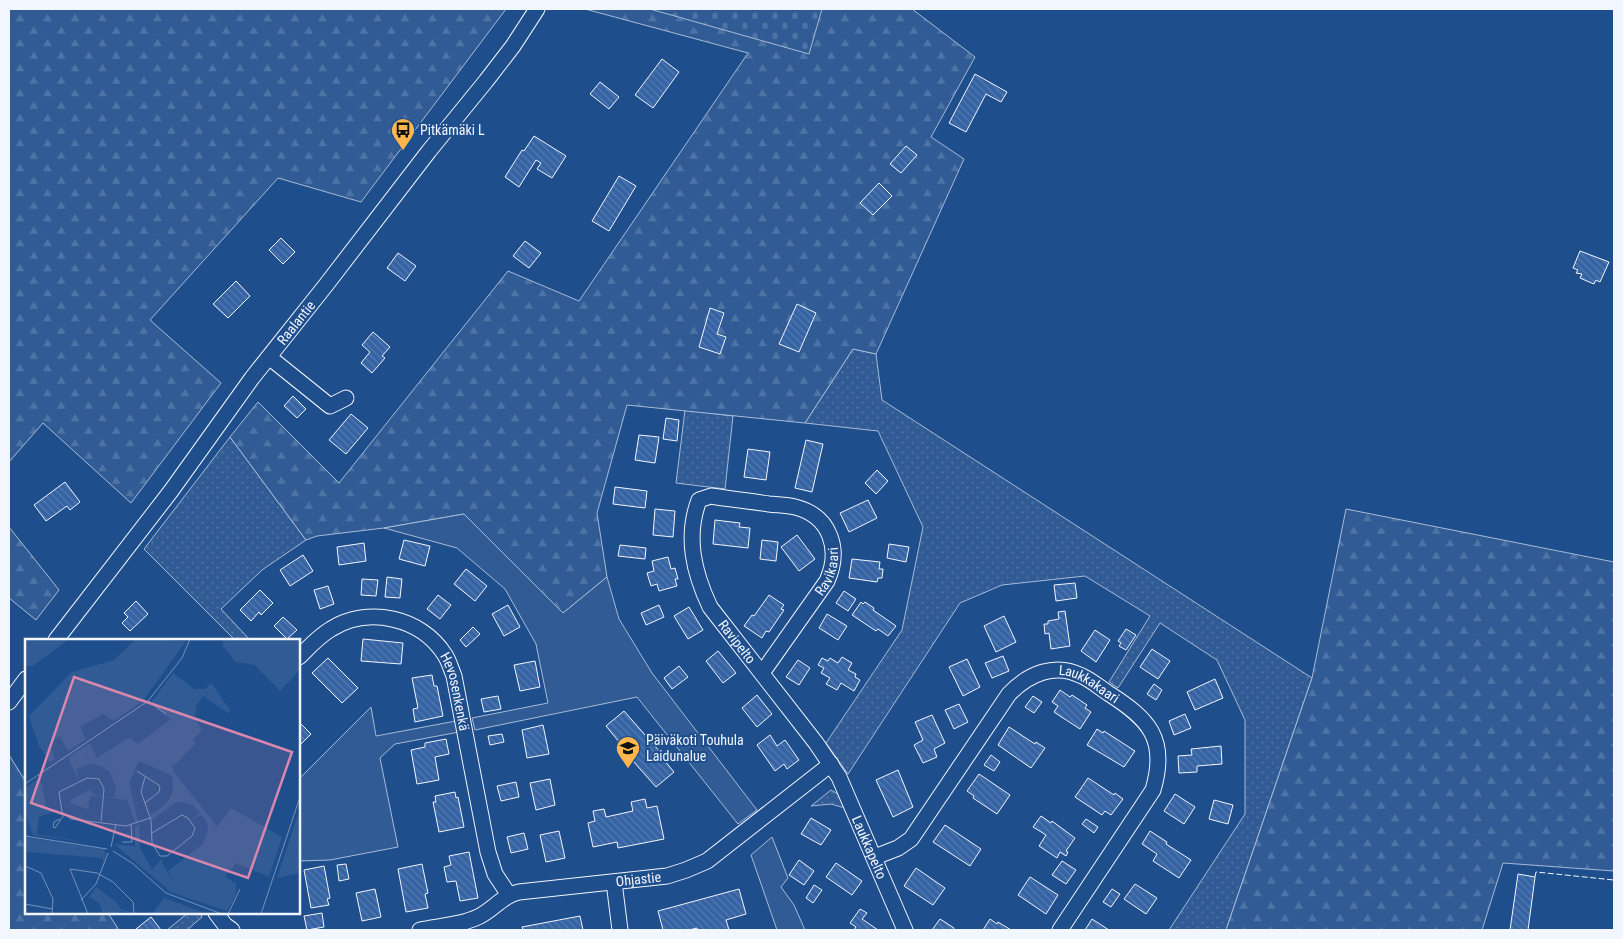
<svg xmlns="http://www.w3.org/2000/svg" width="1623" height="939" viewBox="0 0 1623 939" font-family="'Roboto Condensed',sans-serif">
<style>
.grass{fill:url(#grass-dots);stroke:#a8bbd7}
.forest{fill:url(#forest-firs);stroke:#a8bbd7}
.cemetery{fill:url(#cemetery-stones);stroke:#a8bbd7}
.built{fill:#305b95;stroke:#a8bbd7}
.building{fill:url(#building-back-hatch);stroke:#f2f6ff}
.lines{fill:none;stroke-linecap:round;stroke-linejoin:round}
.minor-casing{stroke:#f2f6ff;stroke-width:17}
.minor{stroke:#1f4e8c;stroke-width:15}
.fence{stroke:#f2f6ff;stroke-width:1;stroke-dasharray:6 2.5;stroke-linecap:butt}
.labels{text-anchor:middle;dominant-baseline:central;stroke-width:4;stroke-linejoin:round;paint-order:stroke}
.poi-label{font-size:14px;fill:#f2f6ff;stroke:#1f4e8c;text-anchor:start}
.street-label{font-size:14px;fill:#f2f6ff;stroke:#1f4e8c}
.inset-road{fill:none;stroke:#7391ba;stroke-width:1}
.view{fill:#da87ad;fill-opacity:0.15;stroke:#da87ad;stroke-width:2.5}
.inset-edge{fill:none;stroke:#f2f6ff;stroke-width:2.5}
</style>
<defs>
<pattern id="grass-dots" width="8" height="8" patternUnits="userSpaceOnUse" patternTransform="scale(1.25)"><rect width="8" height="8" fill="#305b95"/><path d="M2 2h.1M6 6h.1" fill="none" stroke="#4e73a5" stroke-width="1.8" stroke-linecap="round"/></pattern>
<pattern id="forest-firs" width="22" height="20" patternUnits="userSpaceOnUse" patternTransform="scale(1.25)"><rect width="22" height="20" fill="#305b95"/><path d="M5 1l3.5 6h-7zM16 11l3.5 6h-7z" fill="#4e73a5"/></pattern>
<pattern id="cemetery-stones" width="16" height="16" patternUnits="userSpaceOnUse" patternTransform="scale(1.25)"><rect width="16" height="16" fill="#305b95"/><path d="M2 7V4a2 2 0 0 1 4 0v3zM10 15v-3a2 2 0 0 1 4 0v3z" fill="#4e73a5"/></pattern>
<pattern id="building-back-hatch" width="6" height="6" patternUnits="userSpaceOnUse" patternTransform="scale(1.25)"><rect width="6" height="6" fill="#3563a3"/><path d="M-1 5l2 2M0 0l6 6M5-1l2 2" fill="none" stroke="#537ab1"/></pattern>
</defs>
<rect width="100%" height="100%" fill="#1f4e8c"/>
<path class="grass" d="M853 349 876 354 882 400 1312 678 1226 930H1169L1245 814V720L1217 660 1160 623 1118 688 1109 682 1150 616 1085 576 1002 585 960 603 848 774 826 743 902 630 923 527 878 431 805 423Z
M685 410 733 416 725 489 676 483Z
M230 437 306 540 262 570 221 609 250 640H235L144 549Z
M831 790 838 794 845 808 831 804 811 806Z
M188 913H200L202 917 187 930H167Z"/>
<path class="forest" d="M9 9H506L361 202 278 178 150 320 221 383 131 503 43 423 9 462Z
M585 9H912L975 57 931 137 964 159 876 354 853 349 805 423 627 405 597 513 607 577 563 613 464 514 384 528 317 536 306 540 230 437 258 402 339 483 508 271 579 301 748 53Z
M1346 509 1614 562V871L1503 863 1482 930H1226L1312 678Z
M9 527 59 590 36 620 9 598Z
M9 755 26 782V913H108L119 930H9Z"/>
<path class="cemetery" d="M650 9H822L809 54Z"/>
<path class="built" d="M464 514 563 613 607 577 619 619 652 673 757 810 738 824 637 697 475 730 472 718 548 703 536 644 505 589 457 548 384 528Z
M371 707 376 736 456 721 459 732 395 744 380 758 398 847 330 860 299 861V779Z
M772 837 788 878 781 887 794 905 805 930H777L751 855Z"/>
<path class="building" d="M662 59 679 72 653 108 635 95Z
M975 74 1007 92 1001 102 986 94 966 132 949 123Z
M600 82 619 97 609 109 590 94Z
M534 136 566 156 552 178 537 169 541 163 536 160 519 187 505 177 522 150 524 151Z
M906 146 917 155 901 173 890 164Z
M619 176 636 186 609 231 592 221Z
M879 183 892 196 873 215 860 203Z
M281 238 295 252 283 264 269 250Z
M525 241 541 253 529 268 513 256Z
M1580 251 1609 262 1600 282 1596 280 1594 284 1580 278 1582 274 1576 273 1578 270 1573 268Z
M398 253 416 266 405 281 387 268Z
M236 281 250 296 228 318 213 304Z
M797 304 816 313 799 352 779 344Z
M710 308 724 313 717 334 726 337 720 354 699 347Z
M373 332 390 347 382 356 385 358 372 373 361 363 370 352 362 345Z
M293 396 306 409 297 418 284 406Z
M351 414 368 428 346 454 329 440Z
M666 418 679 420 677 441 663 439Z
M639 435 659 437 655 463 635 460Z
M806 440 823 444 812 492 795 488Z
M748 449 770 452 766 480 744 477Z
M877 470 888 481 876 494 865 483Z
M65 482 80 502 70 510 67 506 46 521 34 505Z
M615 487 647 491 645 508 613 504Z
M868 500 877 518 849 532 840 513Z
M655 509 675 511 673 537 653 535Z
M715 520 740 523 739 527 750 528 748 548 713 544Z
M797 535 815 559 799 571 781 547Z
M404 540 430 546 425 566 399 559Z
M762 540 778 542 776 561 760 559Z
M364 543 366 561 339 565 337 547Z
M889 544 909 547 906 562 887 558Z
M620 545 646 548 645 559 618 556Z
M303 555 313 571 290 586 280 570Z
M668 557 671 569 675 568 678 579H675L677 586 659 591 657 584 651 586 647 573 654 571 652 561Z
M852 559 880 562 879 569H883L882 578H878L877 582 849 578Z
M466 569 487 586 475 601 454 584Z
M387 577 402 579 400 598 385 597Z
M362 579 378 580 376 596 361 595Z
M1075 583 1077 598 1056 601 1054 585Z
M328 586 334 604 320 609 314 590Z
M260 590 273 603 261 615 259 612 251 621 240 610Z
M844 591 856 599 848 611 836 603Z
M438 595 451 605 440 619 427 609Z
M769 595 784 605 781 609 784 610 769 632 766 631 762 638 744 626 752 615 754 616Z
M136 601 148 614 130 631 122 623 128 617 124 613Z
M861 602 863 604 865 602 874 608 873 610 896 626 888 636 878 629 876 631 852 615Z
M508 605 520 627 504 636 492 614Z
M659 605 664 617 646 625 641 613Z
M689 607 703 630 688 639 674 616Z
M1065 611 1070 646 1051 649 1049 633 1045 634 1044 624H1048V621L1059 619 1058 612Z
M827 614 847 626 838 640 819 628Z
M1004 616 1016 642 996 652 984 626Z
M283 617 297 630 287 639 274 626Z
M473 627 480 634 466 647 460 640Z
M1126 629 1136 635 1126 650 1119 646 1121 643 1118 641Z
M1095 630 1110 640 1096 662 1081 651Z
M363 639 403 643 401 664 361 661Z
M1152 649 1170 661 1158 679 1140 667Z
M718 651 736 673 723 683 706 661Z
M1003 656 1009 671 992 678 985 663Z
M842 657 852 663 848 670 856 674 855 677 860 680 854 691 841 683 837 690 826 684 830 678 821 673 824 668 818 665 822 658 828 661 830 658 838 663Z
M328 658 358 688 342 703 312 673Z
M967 659 980 687 963 696 949 667Z
M798 660 810 668 799 685 786 677Z
M535 661 540 687 520 691 514 665Z
M679 666 688 677 672 689 664 678Z
M432 675 434 686H437L443 716 415 722 413 709 418 708 412 678Z
M1215 679 1223 698 1195 710 1187 692Z
M1154 684 1162 690 1156 700 1147 694Z
M1060 690 1070 697 1072 695 1087 705 1085 708 1091 712 1080 729 1054 712 1058 706 1052 702Z
M757 695 772 714 757 727 742 708Z
M498 696 501 709 484 712 481 699Z
M1033 696 1042 702 1034 713 1025 707Z
M959 704 968 722 954 729 945 710Z
M624 711 661 753 659 754 674 772 656 787 618 744 620 743 606 726Z
M1185 714 1191 728 1174 735 1169 721Z
M932 715 945 743 934 749 937 757 923 763 914 745 923 740 915 722Z
M299 722 311 734 299 746Z
M543 725 549 754 527 758 522 730Z
M1009 727 1035 744 1036 742 1045 748 1031 768 998 745Z
M1097 729 1103 733 1104 731 1135 751 1124 767 1087 745Z
M502 734 504 742 490 745 488 736Z
M770 735 777 746 785 740 799 760 787 769 784 764 775 771 757 745Z
M446 739 449 754 435 757 439 780 417 784 411 750 425 747V743Z
M1221 746 1222 764 1197 766V772L1179 773 1178 756 1192 755 1191 749Z
M991 755 1000 762 994 771 984 765Z
M898 770 913 807 893 817 876 780Z
M979 774 1010 795 997 814 973 798 974 796 967 791Z
M1088 778 1114 795 1115 793 1123 799 1111 815 1105 811 1102 815 1075 797Z
M550 779 555 805 536 810 530 783Z
M516 782 519 797 501 801 497 786Z
M455 792 456 798 458 797 464 827 439 832 433 802H436L435 796Z
M1175 794 1195 807 1184 824 1164 811Z
M645 799 647 808 657 806 664 839 618 848 617 842 593 847 588 823 595 821 593 811 604 809 606 817 633 811 631 802Z
M1214 800 1233 805 1228 824 1209 819Z
M1041 816 1051 823 1052 821 1075 838 1066 851 1068 852 1066 856 1060 852 1057 858 1039 846 1046 835 1033 827Z
M811 818 831 830 821 845 801 834Z
M1086 819 1098 827 1094 833 1082 824Z
M945 825 981 849 970 866 933 842Z
M559 831 565 858 546 862 540 835Z
M1150 831 1167 842 1166 844 1191 860 1179 878 1153 861 1157 854 1142 844Z
M524 833 528 849 511 853 507 837Z
M469 852 478 898 460 901 456 881 447 882 444 867 451 865 449 856Z
M799 860 814 871 804 885 789 875Z
M1062 861 1076 870 1066 884 1052 875Z
M836 863 862 881 852 895 826 877Z
M346 864 349 879 339 881 337 865Z
M422 864 428 893 425 894 428 908 406 912 398 869Z
M324 866 330 898 327 899 329 905 311 908 304 870Z
M916 868 945 888 933 905 904 886Z
M1518 874 1535 877 1528 930H1510Z
M1030 877 1058 895 1046 914 1018 895Z
M1135 884 1157 898 1146 914 1124 899Z
M814 885 822 890 813 903 806 898Z
M375 889 381 917 362 921 356 893Z
M739 889 746 914 726 920 729 930H698L697 928 689 930H663L658 911Z
M1112 889 1120 894 1111 907 1103 902Z
M860 909 867 913 862 919 878 930H854L856 927 850 923Z
M322 913 324 927 307 930 304 916Z
M580 916 583 930H523L522 927Z
M151 917 161 930H137L136 929Z
M940 919 954 928 953 930H932Z
M990 919 997 924 998 922 1011 930H983Z
M1092 919 1109 930H1085Z"/>
<g class="lines">
<g class="minor-casing">
<g id="minor">
<path d="M269 357 330 406 346 398"/>
<path id="s1" d="M56 640 171 491 252 378 326 285 429 151 486 81 513 46 537 9"/>
<path id="s2" d="M299 657C309 647 319 636 331 629 368 606 421 617 445 655 449 661 451 669 454 676L488 852 495 874 509 895"/>
<path id="s3" d="M762 673 827 581C841 550 831 516 795 507 787 505 777 505 769 504 749 501 730 499 711 496L699 500C685 537 694 573 710 607L816 743 839 777 905 930"/>
<path d="M9 702 26 679"/>
<path id="s4" d="M875 857 898 848 911 839 1009 694C1028 674 1055 662 1082 676 1091 680 1099 687 1108 693 1149 719 1168 739 1153 790L1060 930"/>
<path d="M614 882 620 930"/>
<path d="M216 913 225 925 232 930"/>
<path id="s5" d="M420 930C440 926 462 925 480 916 495 908 502 896 519 892L667 876 686 870 707 861 831 764"/>
</g>
</g>
<use href="#minor" class="minor"/>
<path class="fence" d="M1535 877 1536 872 1614 880"/>
</g>
<defs>
<g id="bus-pin" transform="scale(1.25)"><path d="M0 17L-7.5 6A9.5 9.5 0 1 1 7.5 6Z" fill="#ffb74d" stroke="#1f4e8c"/><path d="M-5-6H5V4H4V6H2V4H-2V6H-4V4H-5ZM-3.5-4V0h7V-4ZM-3.5 1.2v1.5H-2V1.2ZM2 1.2v1.5H3.5V1.2Z" fill="#111"/></g>
<g id="school-pin" transform="scale(1.25)"><path d="M0 17L-7.5 6A9.5 9.5 0 1 1 7.5 6Z" fill="#ffb74d" stroke="#1f4e8c"/><path d="M0-5L7-2L0 1L-7-2ZM-4 1L0 2.5L4 1V4Q0 6-4 4Z" fill="#111"/></g>
</defs>
<g fill-rule="evenodd">
<use href="#bus-pin" x="403" y="130"/>
<use href="#school-pin" x="628" y="748"/>
</g>
<g class="labels">
<g class="poi-label">
<text x="420" y="130">Pitkämäki L</text>
<text x="646" y="740">Päiväkoti Touhula<tspan x="646" dy="16">Laidunalue</tspan></text>
</g>
<g class="street-label">
<text stroke="none"><textPath href="#s1" startOffset="398">Raalantie</textPath></text>
<text stroke="none"><textPath href="#s3" startOffset="122">Ravikaari</textPath></text>
<text stroke="none"><textPath href="#s3" startOffset="458">Ravipelto</textPath></text>
<text stroke="none"><textPath href="#s4" startOffset="306">Laukkakaari</textPath></text>
<text stroke="none"><textPath href="#s2" startOffset="210">Hevosenkenkä</textPath></text>
<text stroke="none"><textPath href="#s3" startOffset="704">Laukkapelto</textPath></text>
<text stroke="none"><textPath href="#s5" startOffset="228">Ohjastie</textPath></text>
</g>
</g>
<g transform="translate(25 639)">
<rect width="275" height="275" fill="#1f4e8c"/>
<path d="M60 107 65 125 51 130 54 141 43 119ZM147 125 149 133 194 190 150 246 143 232 178 205 183 192 182 183 176 176 166 181 175 174 168 166 156 163 150 164 127 181 125 176 141 165 148 152 147 137 137 132ZM22 168 24 172 34 171 14 178 12 195 59 203 8 196 2 180ZM0 198 78 210 81 215 78 224V219L0 213ZM89 205 109 207 124 230 142 238 143 250Z" fill="#305b95"/>
<path d="M0 0H44L8 27H0ZM111 0 161 2 118 62 88 82 78 75 55 88 61 100 43 112 35 97 24 104 30 120 25 123 14 107 4 77 47 33 89 21ZM198 0H275V31L255 52 230 26 210 23 198 7ZM148 34 169 50H180L186 44 205 71 203 74 178 57 171 67 170 80 177 91 168 100 171 104 150 126 147 125 137 132 114 122 104 144 96 147 87 129 65 125 60 108 65 104 72 119 105 98 113 105 146 80 125 65ZM15 138 22 171 2 180 0 149ZM206 169 257 198 244 238 211 224 200 238 211 244V255L202 272 145 253ZM273 175 275 234 252 239ZM139 259 183 275H127Z" fill="#305b95"/>
<path d="M146 37 174 56 155 83 127 63Z" fill="#305b95"/>
<path d="M76 127 87 129 96 146 104 144 113 182 110 183 102 161 79 158H90L91 149 85 133ZM66 150V154L77 158 65 157 63 170 47 165 37 169 46 164 45 161ZM114 186 115 209 127 230 138 219 137 224 150 246 145 253 142 251V238L124 230 110 210V188ZM71 248 90 262 96 270 109 274 96 272 94 275H78L74 264 64 258Z" fill="#305b95"/>
<path class="inset-road" d="M123 62 141 75M112 132 135 147 134 153 120 164M120 138 116 153 126 181 127 204 135 217H142L167 197 170 189 163 179 157 176 127 194M0 145 123 62 157 19 165 0M35 180 29 183 28 188 30 189 39 176M76 182 79 150 74 140 62 139 34 153 37 173 46 180 101 187 125 179M0 197 82 210M97 203H107L106 186M86 208 91 185M88 212 107 224 141 254 197 275M0 227 16 234 28 260 27 275M56 261 71 245 83 214M0 265 27 270M63 275 45 230 72 234 88 243 108 263 109 275M203 275 215 250M236 275 275 158"/>
<path class="view" d="M49 38 267 113 223 239 6 164Z"/>
<rect width="275" height="275" class="inset-edge"/>
</g>
<rect width="1623" height="939" fill="none" stroke="#f2f6ff" stroke-width="20"/>
</svg>
